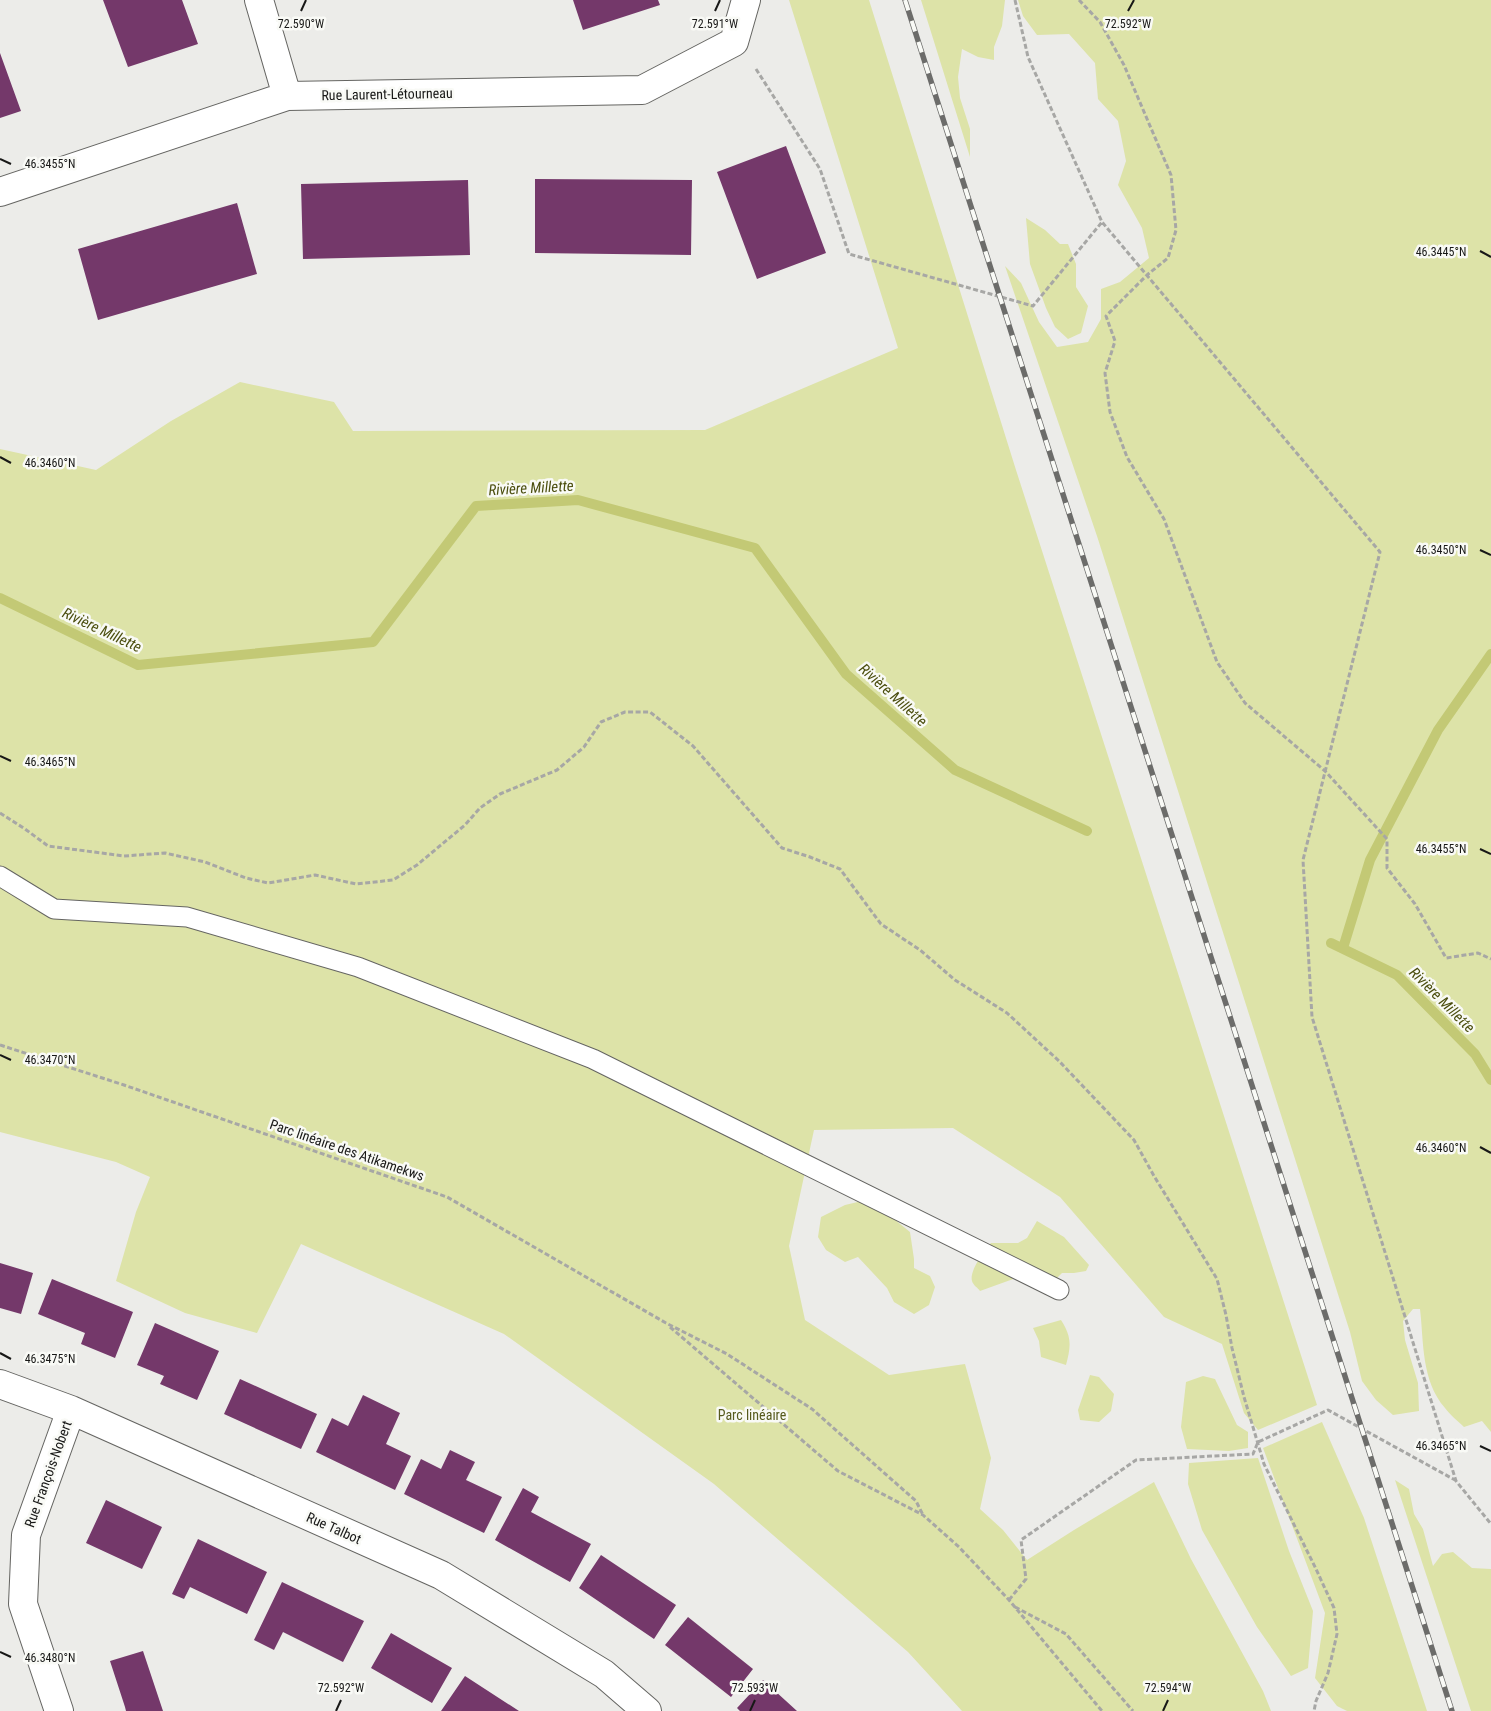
<svg xmlns="http://www.w3.org/2000/svg" width="1491" height="1711" viewBox="0 0 1491 1711" font-family="'Roboto Condensed',sans-serif">
<style>
.green{fill:#dde3a8}
.lines{fill:none;stroke-linecap:round;stroke-linejoin:round}
.stream{stroke:#c3c975;stroke-width:10}
.building{fill:#74386a}
.lane-casing{stroke:#656562;stroke-width:21}
.street-casing{stroke:#656562;stroke-width:30}
.path{stroke:#a7a7a5;stroke-width:3;stroke-dasharray:5 2.5;stroke-linecap:butt}
.lane{stroke:#fff;stroke-width:19}
.street{stroke:#fff;stroke-width:28}
.rail-casing{stroke:#6c6c6a;stroke-width:5.5}
.rail{stroke:#f9faf6;stroke-width:4;stroke-dasharray:11;stroke-linecap:butt}
.ticks{fill:none;stroke:#181817;stroke-width:2}
.labels{text-anchor:middle;dominant-baseline:central;stroke-width:5;stroke-linejoin:round;paint-order:stroke}
.street-label{font-size:14px;fill:#181817;stroke:#f9faf6}
.park-label{font-size:14px;fill:#575b1e;stroke:#f9faf6}
.water-label{font-size:15px;font-style:italic;fill:#4b4e0e;stroke:#f9faf6}
.ticks-label{font-size:12px;text-anchor:middle;fill:#181817;stroke:#f9faf6;stroke-width:5;stroke-linejoin:round;paint-order:stroke}
</style>
<rect width="100%" height="100%" fill="#ecece9"/>
<path class="green" d="M789 0H869L1016 470 1317 1405 1258 1430 1244 1413 1222 1344 1164 1317 1060 1197 953 1128 814 1130 789 1246 805 1320 889 1375 965 1364 991 1458 980 1509 1003 1530 1027 1560 1074 1530 1154 1482 1191 1559 1263 1691 1271 1711H962L908 1652 714 1484 504 1334 301 1244 257 1333 185 1313 116 1281 136 1212 150 1177 116 1162 0 1132V449L96 470 171 421 240 382 334 402 353 431 705 430 898 348Z
M921 0H1005L1002 26 994 47V60L978 57 962 49 958 77 960 98 970 129V157Z
M1018 0H1491V1432L1482 1421 1464 1427C1458 1421 1450 1415 1445 1408 1421 1380 1424 1343 1420 1309H1413L1403 1321 1405 1340 1418 1383 1419 1411 1393 1415 1376 1400 1362 1381 1350 1332 1097 536 1005 266 1021 283 1039 322 1057 347 1088 342 1101 319V289L1120 282 1149 258 1142 228 1118 185 1126 161 1118 121 1098 99 1095 63 1069 34 1037 35 1023 16Z
M1026 218 1045 230 1060 244H1068L1076 264V287L1088 306 1081 333 1068 339 1055 327 1046 308 1030 264Z
M862 1201 889 1215 910 1232 914 1259V1268L930 1276 935 1287 929 1305 914 1314 894 1302 887 1288 858 1257 845 1262 826 1250 818 1237 821 1217 845 1205Z
M1037 1221 1064 1237 1089 1265 1086 1271 1074 1273H1062L1054 1281 1016 1278 980 1291C978 1288 973 1285 972 1281 969 1271 984 1251 991 1243H1018L1027 1238Z
M1061 1320C1072 1337 1071 1346 1066 1365L1041 1357 1039 1341 1033 1328Z
M1090 1375 1099 1377 1114 1394 1111 1411 1099 1422 1080 1420 1078 1410Z
M1203 1376 1215 1379 1237 1425 1248 1432V1448L1229 1451 1187 1449 1181 1427 1186 1382Z
M1322 1422 1364 1518 1427 1711H1347L1337 1706 1315 1678 1325 1613 1263 1448Z
M1258 1458 1289 1551 1313 1611 1308 1668 1291 1676 1257 1627 1202 1530 1188 1484 1189 1463Z
M1395 1480 1409 1489 1414 1514 1423 1529 1433 1566 1442 1554 1453 1552 1472 1568 1491 1569V1711H1471Z"/>
<g class="lines">
<path class="stream" d="M0 598 138 665 373 642 476 506 578 500 755 548 846 674 955 770 1087 831
M1331 943 1397 975 1475 1054 1491 1080
M1343 948 1370 860 1438 730 1491 654"/>
</g>
<path class="building" d="M103 0H182L198 44 128 67Z
M573 0H658L660 5 583 30Z
M0 53 21 111 0 118Z
M786 146 826 253 757 279 717 172Z
M535 179 692 180 691 255 535 253Z
M468 180 470 255 303 259 301 184Z
M237 203 257 274 98 320 78 249Z
M0 1263 33 1273 21 1314 0 1308Z
M52 1279 133 1312 115 1358 81 1344 85 1333 38 1314Z
M155 1323 219 1351 197 1400 160 1384 164 1376 137 1365Z
M240 1379 317 1414 301 1449 224 1414Z
M363 1395 400 1413 386 1444 411 1456 395 1490 316 1452 332 1418 348 1426Z
M450 1450 475 1462 466 1480 502 1497 484 1533 404 1494 421 1459 441 1469Z
M523 1488 539 1497 531 1512 591 1544 570 1582 495 1540Z
M106 1500 162 1527 142 1569 86 1543Z
M198 1539 267 1572 247 1614 190 1587 184 1599 172 1594Z
M601 1555 676 1605 654 1639 579 1588Z
M282 1582 364 1621 343 1662 283 1632 274 1650 254 1640Z
M688 1617 753 1669 731 1697 665 1645Z
M391 1633 452 1668 432 1703 371 1668Z
M143 1651 163 1711H126L125 1707 110 1661Z
M465 1676 519 1711H441Z
M763 1680 797 1711H740L737 1708Z"/>
<g class="lines">
<g class="lane-casing">
<path id="lane" d="M0 876 54 909 187 917 358 967 593 1059 1059 1290"/>
</g>
<g class="street-casing">
<path id="street" d="M259 0 287 96
M0 192 287 96 642 90 734 42 746 0
M0 1384 71 1410 441 1575 604 1674 647 1711
M59 1711 23 1604 26 1535 71 1410"/>
</g>
<path class="path" d="M1015 0 1028 57 1102 222 1380 552 1303 860 1312 1017 1456 1481 1491 1524
M1079 0 1100 22 1124 65 1171 175 1176 230 1168 258 1147 275 1106 316 1115 341 1105 373 1110 412 1127 457 1164 519 1217 662 1245 703 1325 771 1387 839V868L1415 904 1446 958 1478 953 1491 959
M756 69 820 169 849 254 1033 306 1102 222
M0 813 25 829 48 846 124 856 165 853 205 862 246 878 268 883 315 875 356 884 393 880 417 865 465 825 480 808 500 794 557 770 584 747 601 722 625 712H650L693 746 782 848 810 857 840 869 881 924 920 950 955 980 1007 1013 1059 1061 1134 1140 1154 1176 1217 1279 1226 1315 1232 1348 1244 1397 1264 1464 1316 1569 1334 1608 1337 1634 1328 1673 1316 1701 1314 1711
M0 1045 124 1085 447 1197 666 1323 727 1354 812 1409 916 1501 923 1515
M670 1327 838 1471 923 1515 959 1547 1009 1600 1102 1711
M1009 1600 1026 1579 1021 1540 1136 1460 1253 1454 1258 1442 1328 1410 1455 1480
M1015 1607 1066 1634 1133 1711"/>
<use href="#lane" class="lane"/>
<use href="#street" class="street"/>
<g class="rail-casing">
<path id="rail" d="M905 0 1452 1711"/>
</g>
<use href="#rail" class="rail"/>
</g>
<path class="ticks" d="M301 11 306 0M715 11 720 0M1128 11 1134 0M0 159 11 164M1480 251 1491 257M0 457 11 463M1480 550 1491 555M0 756 11 761M1480 849 1491 854M0 1055 11 1060M1480 1147 1491 1153M0 1353 11 1359M1480 1446 1491 1451M0 1652 11 1657M336 1711 341 1700M750 1711 755 1700M1163 1711 1168 1700"/>
<g class="labels">
<g class="street-label">
<text transform="translate(387 94) rotate(-1)">Rue Laurent-Létourneau</text>
<text transform="translate(347 1150) rotate(19)">Parc linéaire des Atikamekws</text>
<text transform="translate(48 1474) rotate(-70)">Rue François-Nobert</text>
<text transform="translate(334 1528) rotate(24)">Rue Talbot</text>
</g>
<g class="park-label">
<text x="752" y="1415">Parc linéaire</text>
</g>
<g class="water-label">
<text transform="translate(531 488) rotate(-3)">Rivière Millette</text>
<text transform="translate(102 630) rotate(25)">Rivière Millette</text>
<text transform="translate(893 695) rotate(42)">Rivière Millette</text>
<text transform="translate(1442 1000) rotate(45)">Rivière Millette</text>
</g>
</g>
<g class="ticks-label">
<text x="301" y="28">72.590°W</text>
<text x="715" y="28">72.591°W</text>
<text x="1128" y="28">72.592°W</text>
<text x="50" y="168">46.3455°N</text>
<text x="1441" y="256">46.3445°N</text>
<text x="50" y="467">46.3460°N</text>
<text x="1441" y="554">46.3450°N</text>
<text x="50" y="766">46.3465°N</text>
<text x="1441" y="853">46.3455°N</text>
<text x="50" y="1064">46.3470°N</text>
<text x="1441" y="1152">46.3460°N</text>
<text x="50" y="1363">46.3475°N</text>
<text x="1441" y="1450">46.3465°N</text>
<text x="50" y="1662">46.3480°N</text>
<text x="341" y="1692">72.592°W</text>
<text x="755" y="1692">72.593°W</text>
<text x="1168" y="1692">72.594°W</text>
</g>
</svg>
